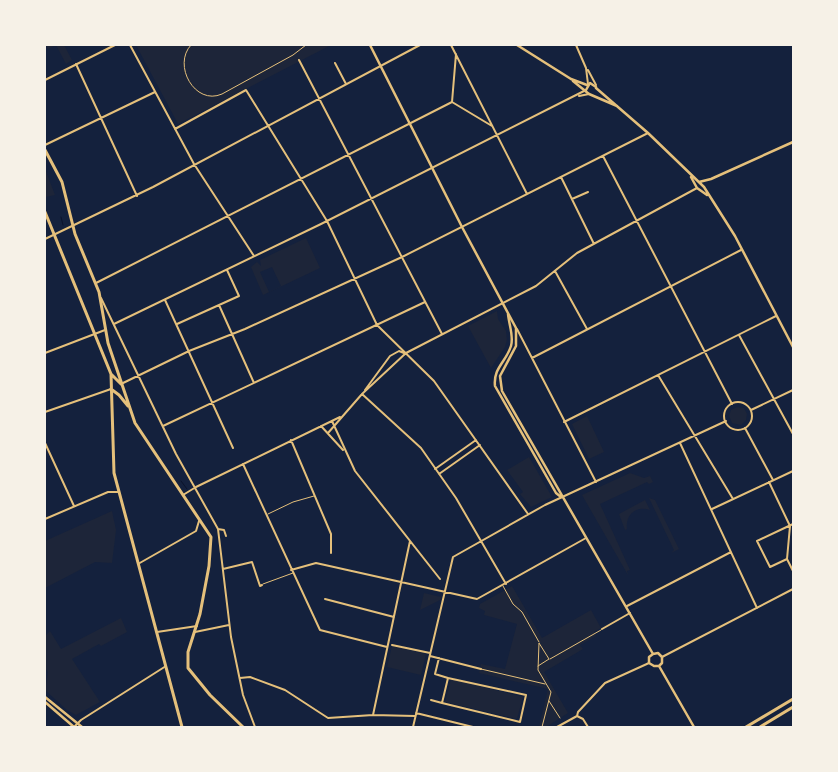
<svg xmlns="http://www.w3.org/2000/svg" width="838" height="772" viewBox="0 0 838 772" font-family="'Sofia Sans Condensed',sans-serif">
<style>
.green{fill:#1d2539;fill-rule:evenodd}
.lines{fill:none;stroke-linecap:round;stroke-linejoin:round}
.stream{stroke:#0b132b;stroke-width:1}
.pedestrian{stroke:#e5c07b;stroke-width:1}
.minor{stroke:#e5c07b;stroke-width:2}
.tertiary{stroke:#e5c07b;stroke-width:2.5}
.secondary{stroke:#e5c07b;stroke-width:3}
</style>
<rect width="100%" height="100%" fill="#14213d"/>
<path class="green" d="M46 45H64L72 60 66 64 56 45 48 49Z
M136 45H331L178 124Z
M45 169 55 195 46 197 45 193Z
M306 238 320 268 263 295 251 267 257 262 261 266 260 260ZM272 267 281 286 269 292 260 272Z
M497 311 498 319 506 331 507 340 505 347 491 368 468 326Z
M737 407 744 408 747 414 746 420 741 425 732 423 729 416 731 410Z
M587 416 604 452 589 459 572 424Z
M529 457 552 497 531 507 520 494 523 492 507 470Z
M630 473 644 478 650 476 653 482 649 484 647 482 600 504 630 570 627 571 628 575 582 495Z
M649 498 655 500 679 549 671 553 674 550Z
M645 500 650 510C636 505 625 515 627 529L625 530 619 514Z
M112 511 116 530 112 563 95 562 45 588V541Z
M512 586 542 638 591 610 601 628 594 632 596 636 580 645 583 649 544 672 568 713 546 727H539L548 689 479 673 481 664 505 669 517 624 484 615 485 611 479 608 480 604Z
M424 593 441 597 440 600 420 610Z
M121 618 127 632 101 646 99 644 72 659 100 702 76 715 67 710 45 690 48 672 45 668V636L50 631 61 649Z
M392 646 426 654 421 675 387 667Z
M451 679 523 697 517 719 445 702Z"/>
<g class="lines">
<path class="stream" d="M61 217 63 225
M181 481 187 489"/>
<path class="pedestrian" d="M191 45C172 65 195 106 222 94L293 55 306 45
M268 514 293 502 314 496
M263 584 293 573
M503 586 513 604 522 612 539 642
M550 659 601 630
M538 666 549 659 539 643 538 670 551 692 542 727
M481 669 545 684
M549 701 560 718"/>
<path class="minor" d="M130 45 194 164 254 256
M451 45 527 194
M576 45 586 68 588 84
M456 54 452 102 492 126
M299 60 442 334
M335 63 346 84
M76 64 137 196
M588 70 596 85
M45 80 115 45
M579 96 589 94
M175 129 246 90 327 221 377 325 434 381 528 514
M45 145 155 92
M603 156 732 404
M561 177 594 244
M572 199 588 192
M45 239 153 187 420 45
M555 271 587 329
M96 283 452 102
M101 298 176 454 218 529 231 637 243 695 255 727
M165 300 233 448
M219 305 254 383
M114 324 321 224 584 91
M177 324 239 296 227 270
M517 329 596 482
M739 335 793 434
M45 353 105 330
M532 358 741 250
M658 375 733 499
M121 384 189 351 245 329 402 257 648 133
M365 390 390 356 399 351 404 353
M362 394 421 448 456 498 506 584
M724 416a14 14 0 1 1 28 0a14 14 0 1 1-28 0Z
M751 410 793 390
M45 412 111 389
M332 421 355 471 440 579
M564 422 776 316
M163 426 425 302
M321 426 343 450
M745 428 773 480
M328 433 362 394 406 353 536 286 577 253 697 188
M291 440 331 534V553
M45 443 74 506
M680 443 757 608
M243 464 320 630 387 647
M435 469 476 440
M439 474 480 445
M769 482 790 526 787 559 793 571
M183 495 196 487 340 417
M712 509 793 471
M45 519 108 492H119
M218 529 224 530 226 536
M787 559 770 567 757 541 793 524
M138 564 196 531 199 521
M223 569 252 562 260 586 262 585
M291 570 316 563 477 599 586 538
M325 599 394 617
M627 606 731 552
M602 629 630 613
M157 632 197 626
M195 632 229 625
M392 645 430 653
M430 656 481 669
M662 657 793 589
M439 658 435 674 448 678
M240 678 250 677 285 690 328 718 373 715 415 716
M448 678 526 695 520 722 442 703Z
M431 700 442 703
M416 713 473 727
M373 715 410 541
M577 716 578 712 605 683 649 663
M577 716 583 719 588 727
M74 727 81 720 166 666
M413 727 453 557 545 505 726 421
M557 727 577 716"/>
<path class="tertiary" d="M370 45 462 227 516 328V346L500 376 502 391 653 654
M517 45 571 79 587 85
M573 81 589 94 617 106
M596 88 648 133 704 187 735 236 793 347
M586 90 590 83 596 87
M691 177 697 188 707 195
M699 182 711 179 793 142
M508 314C509 325 514 336 511 346 506 362 493 368 495 386L556 493 561 497
M653 654 649 657V663L654 666H659
M653 654 658 653 662 657V663L659 666
M659 666 694 727
M45 697 82 727
M45 702 74 727"/>
<path class="secondary" d="M45 150 62 182 75 234 99 292 108 343 135 423 211 537 209 566 200 614 188 652V668L210 695 243 727
M45 212 111 374 114 473 182 727
M111 374 121 384
M111 389 119 395 128 406
M746 727 793 699
M760 727 793 707"/>
</g>
<rect width="838" height="772" fill="none" stroke="#f6f1e7" stroke-width="92"/>
</svg>
